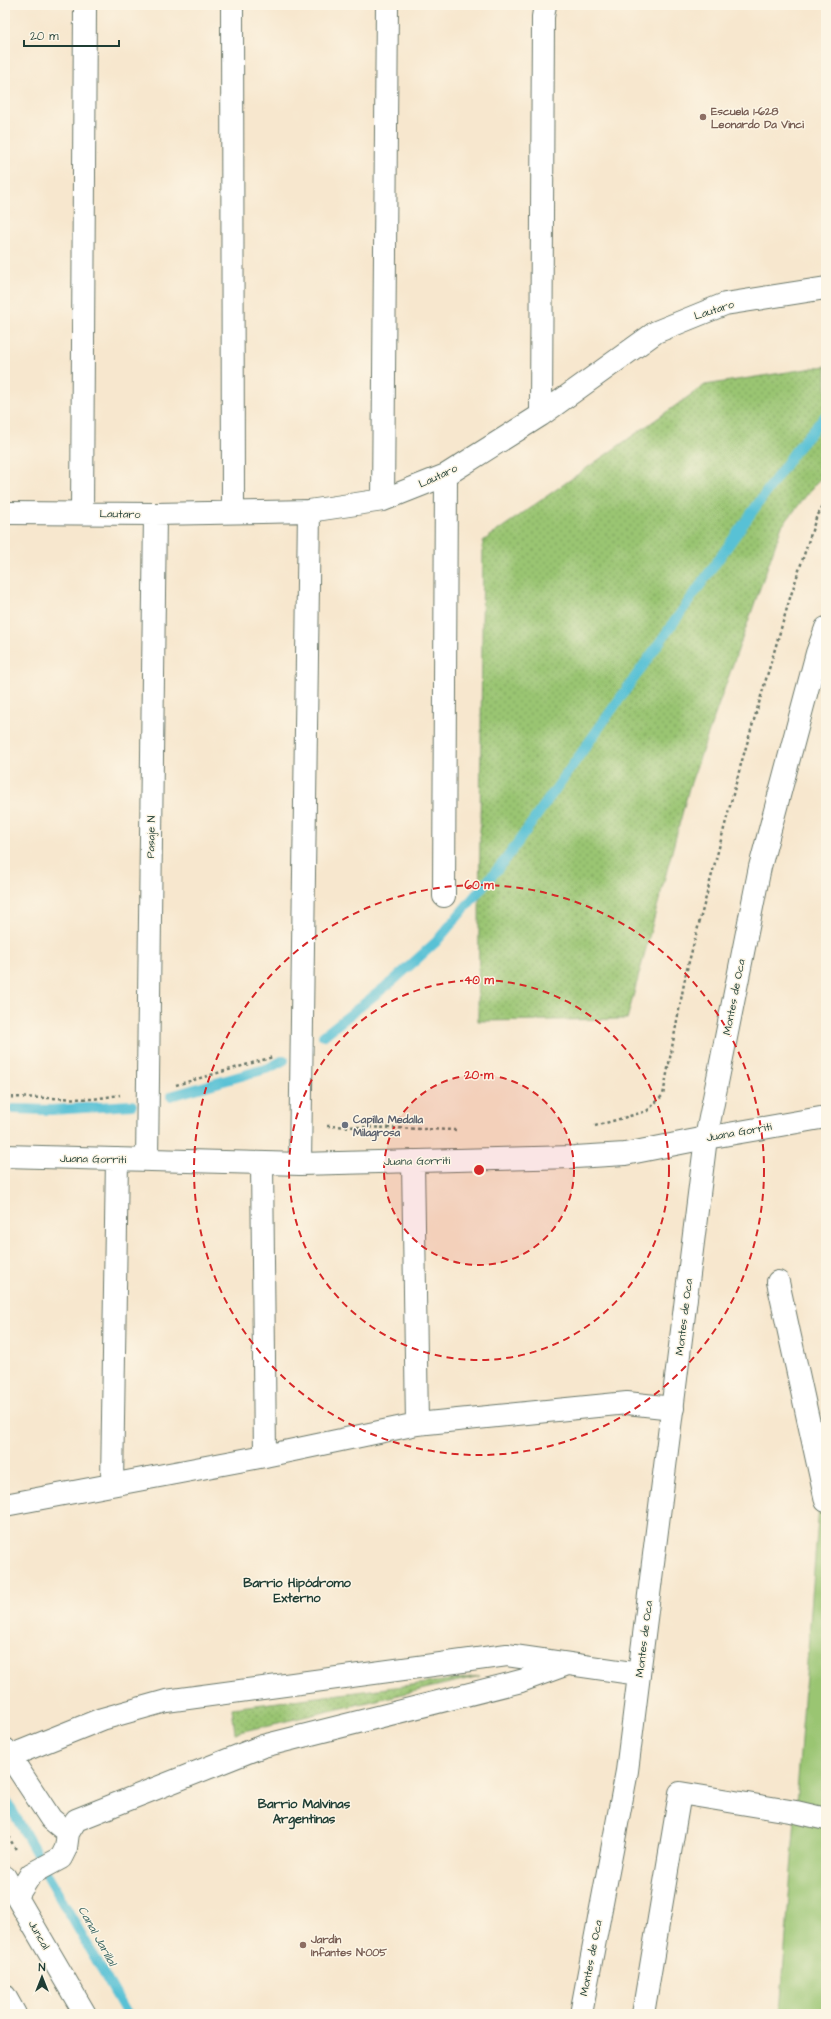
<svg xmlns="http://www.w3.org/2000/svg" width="831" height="2019" viewBox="0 0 831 2019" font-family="'Architects Daughter',sans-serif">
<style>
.grass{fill:url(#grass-dots);stroke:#5c8153}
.park{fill:#9ac572;stroke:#5c8153}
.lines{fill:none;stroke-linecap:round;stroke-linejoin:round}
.stream{stroke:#59c1d5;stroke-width:10}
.minor-casing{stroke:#6b786a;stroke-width:24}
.major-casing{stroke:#6b786a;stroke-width:24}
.path{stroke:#6b786a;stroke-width:2.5;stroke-dasharray:3 3;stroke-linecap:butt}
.minor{stroke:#fff;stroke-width:22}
.major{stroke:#fff;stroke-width:22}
.ring{fill:none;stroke:#d62828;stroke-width:2;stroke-dasharray:7 5}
.education-dot{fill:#8d6e63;stroke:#fcf5e5;stroke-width:1.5}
.worship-dot{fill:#6b7280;stroke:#fcf5e5;stroke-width:1.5}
.labels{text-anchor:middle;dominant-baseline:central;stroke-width:3;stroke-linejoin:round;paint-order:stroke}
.education-label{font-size:11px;font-weight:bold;fill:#785e54;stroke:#fcf5e5;text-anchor:start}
.street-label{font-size:11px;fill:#1f3d34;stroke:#fcf5e5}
.worship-label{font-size:11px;font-weight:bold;fill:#5b616d;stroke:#fcf5e5;text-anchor:start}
.water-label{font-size:12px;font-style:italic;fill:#2e5e5c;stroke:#fcf5e5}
.quarter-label{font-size:13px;font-weight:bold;fill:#1f3d34;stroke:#fcf5e5}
.centre{fill:#d62828;stroke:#fcf5e5;stroke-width:2}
.ring-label{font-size:12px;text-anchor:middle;font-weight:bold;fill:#d62828;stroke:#fcf5e5;stroke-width:3;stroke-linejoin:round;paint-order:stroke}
</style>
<defs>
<pattern id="grass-dots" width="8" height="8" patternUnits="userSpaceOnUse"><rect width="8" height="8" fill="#9ac572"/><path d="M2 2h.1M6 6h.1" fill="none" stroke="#7da15e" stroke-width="1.8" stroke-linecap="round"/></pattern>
</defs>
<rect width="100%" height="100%" fill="#fcf5e5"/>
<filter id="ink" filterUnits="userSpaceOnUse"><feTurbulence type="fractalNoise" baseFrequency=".025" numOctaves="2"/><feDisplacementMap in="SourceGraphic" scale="8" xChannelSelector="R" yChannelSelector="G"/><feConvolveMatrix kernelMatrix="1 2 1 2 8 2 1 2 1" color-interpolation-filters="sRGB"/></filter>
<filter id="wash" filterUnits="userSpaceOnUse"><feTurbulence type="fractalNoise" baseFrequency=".012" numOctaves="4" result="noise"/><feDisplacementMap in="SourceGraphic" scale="16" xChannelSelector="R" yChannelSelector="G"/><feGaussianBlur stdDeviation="0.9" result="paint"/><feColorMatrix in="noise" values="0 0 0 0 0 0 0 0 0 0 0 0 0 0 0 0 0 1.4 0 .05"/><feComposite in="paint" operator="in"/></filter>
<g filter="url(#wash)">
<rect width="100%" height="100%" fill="#f7e7ce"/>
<path class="grass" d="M826 366V471L782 526 689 788 627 1019 478 1021 483 541 705 385Z
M480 1676 235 1733 232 1708Z"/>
<path class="park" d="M826 1414V2014H780Z"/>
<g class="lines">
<path class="stream" d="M323 1036 394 980 436 942 506 859 796 450 826 415
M171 1096 269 1068 284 1060
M14 1109 51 1110 132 1105
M5 1798 37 1854
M45 1871 127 2014"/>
</g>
</g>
<g filter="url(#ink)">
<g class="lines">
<g class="minor-casing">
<path id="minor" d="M232 5 233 512
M541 415 543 17 545 5
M383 500 387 5
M5 513 155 514 309 511 383 500 446 475 541 415 656 332 725 304 826 288
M82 513 85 5
M444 896 446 475
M5 1156 300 1164 575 1157 625 1154 706 1138 826 1117
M147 1160 155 514
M413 1161 417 1424
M262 1163 265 1456
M300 1164 309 511
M778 1282 826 1501
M112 1484 117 1159
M5 1505 265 1456 417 1424 627 1403 673 1408
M5 1749 51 1819 68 1833
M5 1758 102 1719 166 1701 507 1655 639 1674
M5 1877 85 2014
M17 1896 31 1874 61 1858 66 1848 68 1833 76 1820 263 1746 521 1681 565 1665
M5 1996 15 2014
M643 2014 680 1793 796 1812 826 1819"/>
</g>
<g class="major-casing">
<path id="major" d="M581 2014 627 1771 706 1138 760 867 817 653 826 628"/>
</g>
<path class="path" d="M176 1085 273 1057
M5 1097 93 1099 120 1095
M327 1126 456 1130
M595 1126 647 1111 663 1095 686 973 741 764 790 598 816 518 826 502
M5 1831 17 1851"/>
<use href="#minor" class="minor"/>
<use href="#major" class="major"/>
</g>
</g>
<circle cx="479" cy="1170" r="95" fill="#d62828" fill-opacity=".12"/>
<g class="ring">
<circle cx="479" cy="1170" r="95"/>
<circle cx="479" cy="1170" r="190"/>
<circle cx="479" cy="1170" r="285"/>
</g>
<g class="education-dot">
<circle cx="703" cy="117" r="4"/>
<circle cx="303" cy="1945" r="4"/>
</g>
<circle class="worship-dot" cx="345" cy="1125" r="4"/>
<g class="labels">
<g class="education-label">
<text x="711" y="111">Escuela 1-628<tspan x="711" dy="13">Leonardo Da Vinci</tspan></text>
<text x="311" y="1939">Jardín<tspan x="311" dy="13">Infantes N°005</tspan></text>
</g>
<g class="street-label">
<text transform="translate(714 310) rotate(-18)">Lautaro</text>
<text transform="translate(438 476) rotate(-25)">Lautaro</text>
<text transform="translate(120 514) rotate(1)">Lautaro</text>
<text transform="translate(151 837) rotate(-89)">Pasaje N</text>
<text transform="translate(734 997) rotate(-79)">Montes de Oca</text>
<text transform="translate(739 1132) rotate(-10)">Juana Gorriti</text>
<text transform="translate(93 1159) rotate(1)">Juana Gorriti</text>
<text transform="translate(417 1161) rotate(-1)">Juana Gorriti</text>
<text transform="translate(684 1317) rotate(-83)">Montes de Oca</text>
<text transform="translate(644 1639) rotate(-83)">Montes de Oca</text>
<text transform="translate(39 1935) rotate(60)">Juncal</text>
<text transform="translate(591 1958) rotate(-79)">Montes de Oca</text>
</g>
<g class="worship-label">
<text x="353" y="1119">Capilla Medalla<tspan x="353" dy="13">Milagrosa</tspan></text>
</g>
<g class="water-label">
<text transform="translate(97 1936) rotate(61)">Canal Jarillal</text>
</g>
<g class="quarter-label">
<text x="297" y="1583">Barrio Hipódromo<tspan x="297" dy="15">Externo</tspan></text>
<text x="304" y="1804">Barrio Malvinas<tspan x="304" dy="15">Argentinas</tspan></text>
</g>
</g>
<circle cx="479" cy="1170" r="6" class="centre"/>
<g class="ring-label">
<text x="479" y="889">60 m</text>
<text x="479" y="984">40 m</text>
<text x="479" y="1079">20 m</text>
</g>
<rect width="831" height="2019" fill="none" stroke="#fcf5e5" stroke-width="20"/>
<g transform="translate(42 1977)" stroke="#fcf5e5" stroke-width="3" paint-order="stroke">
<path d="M0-3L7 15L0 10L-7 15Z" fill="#1f3d34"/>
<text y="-6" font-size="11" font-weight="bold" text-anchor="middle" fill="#1f3d34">N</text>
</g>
<path d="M24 40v6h95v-6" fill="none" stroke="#1f3d34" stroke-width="2"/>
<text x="30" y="40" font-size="12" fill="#1f3d34" stroke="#fcf5e5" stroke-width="3" paint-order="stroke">20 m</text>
</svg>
